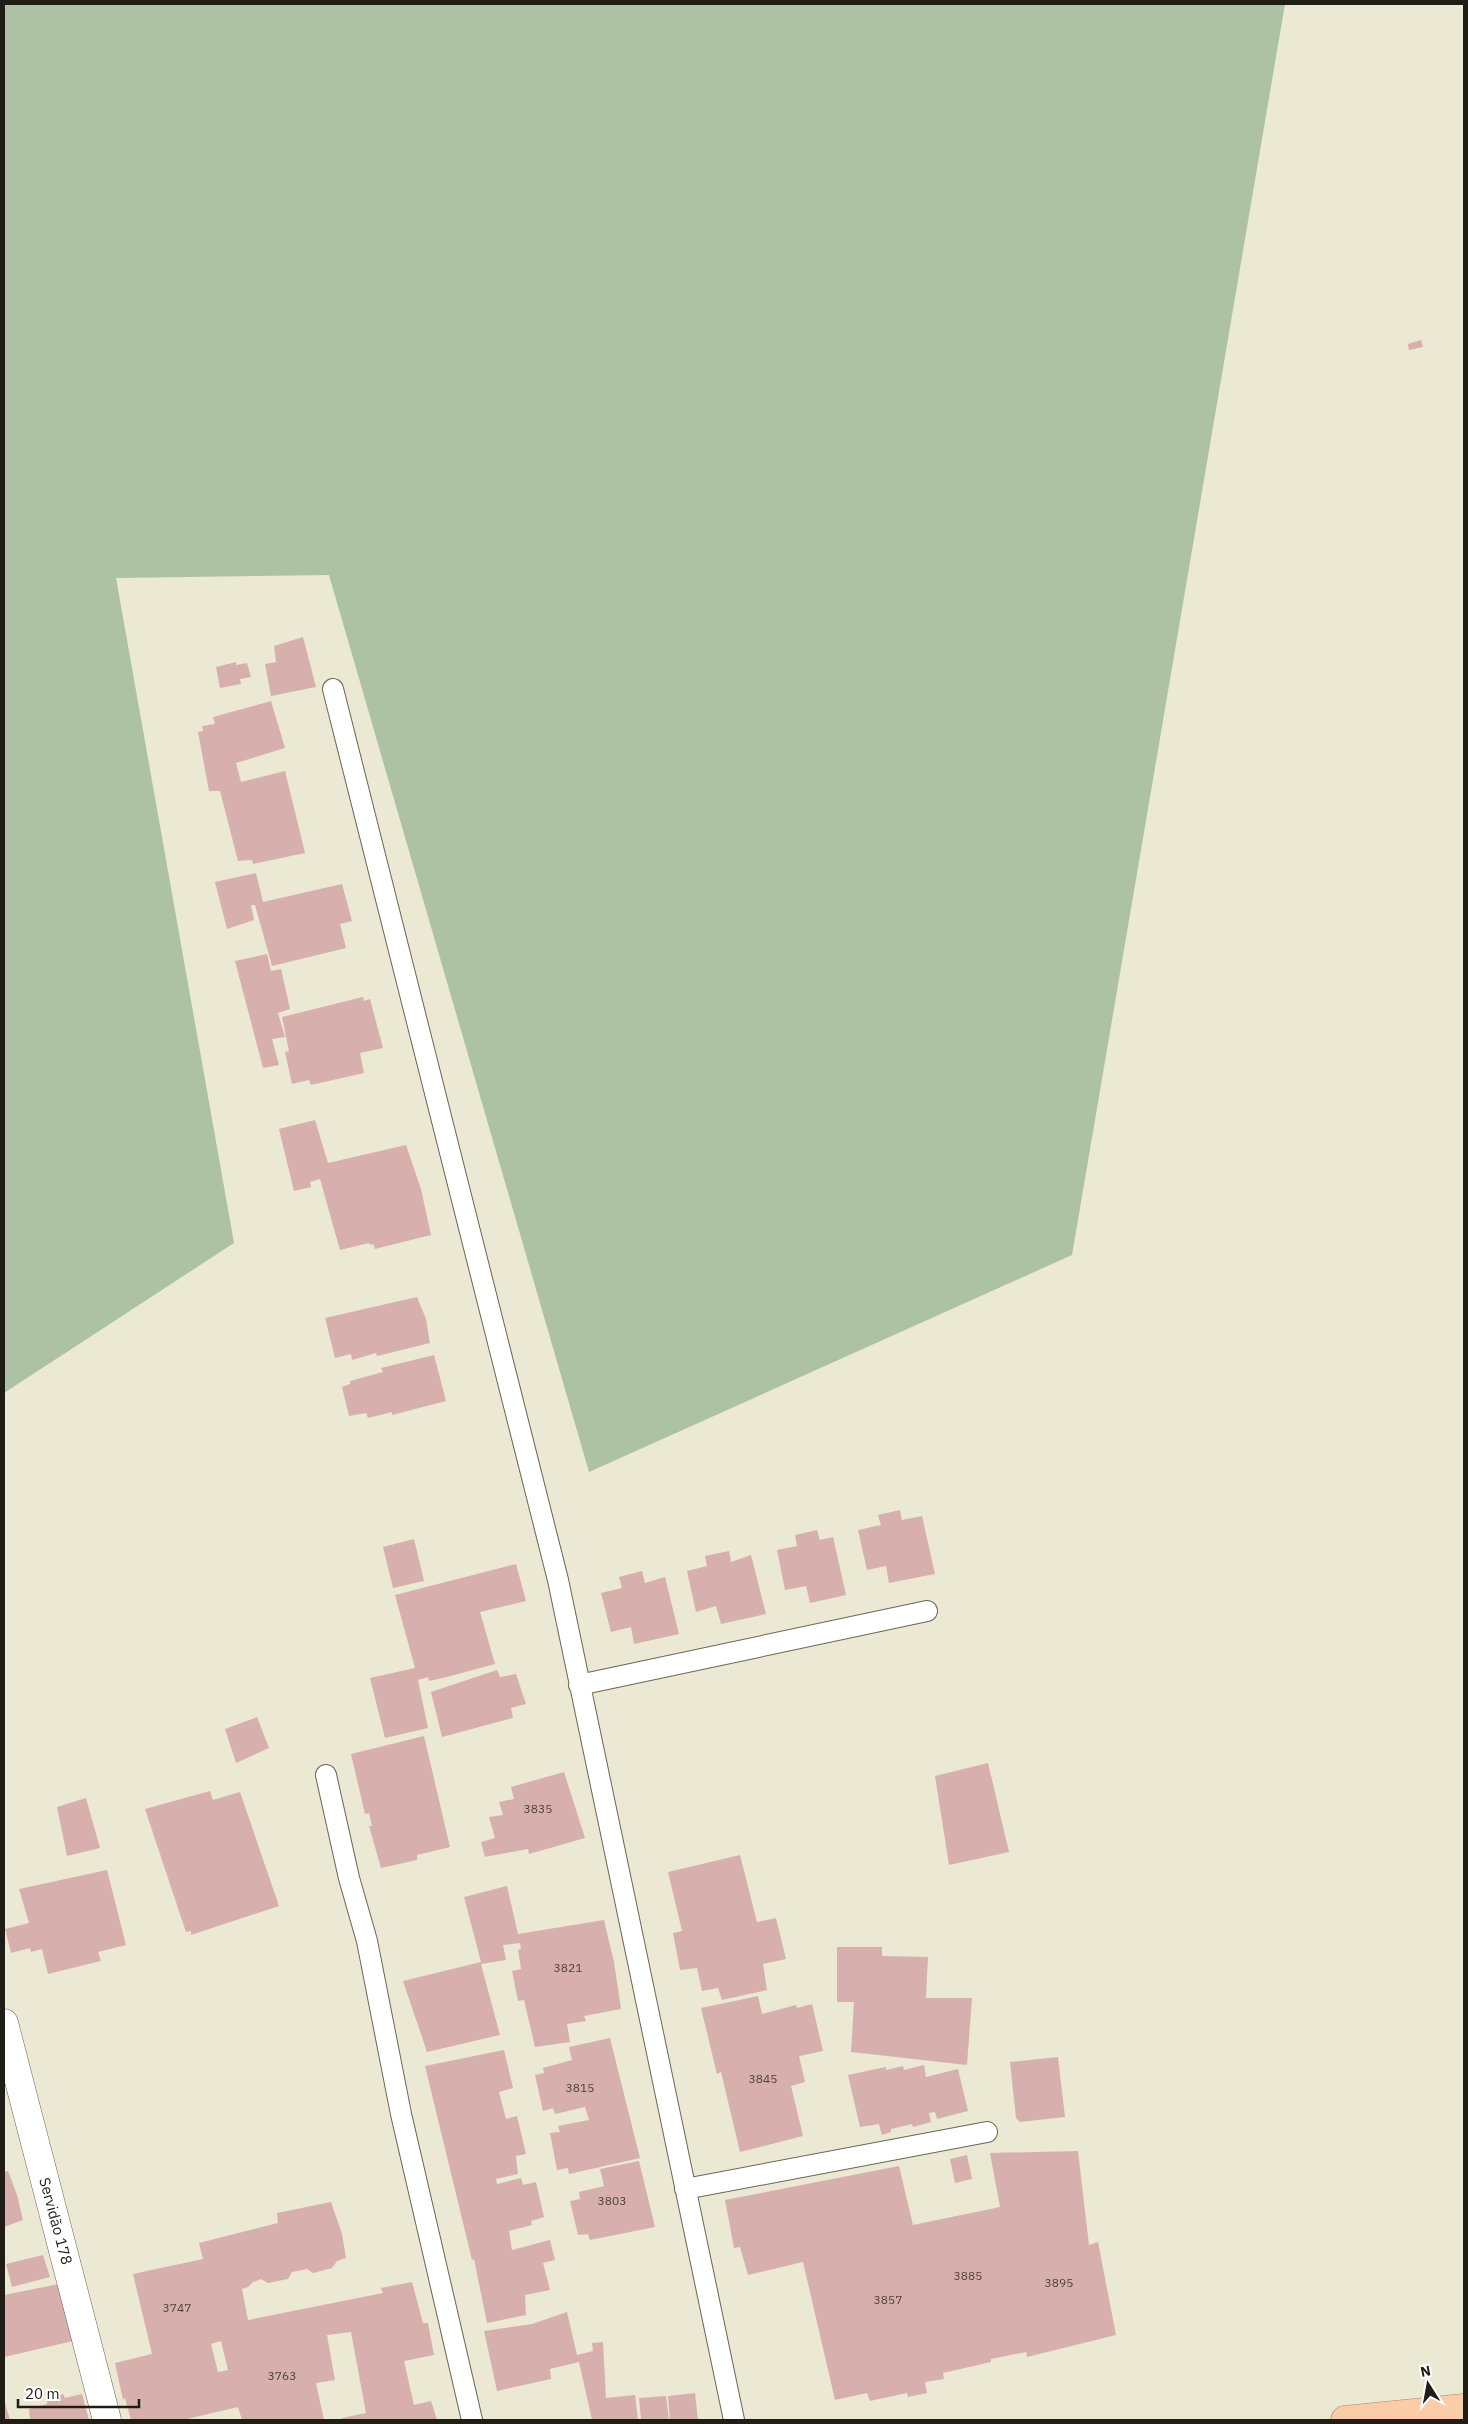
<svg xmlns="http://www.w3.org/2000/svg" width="1468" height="2424" viewBox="0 0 1468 2424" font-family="'IBM Plex Sans',sans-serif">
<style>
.forest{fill:#adc1a4}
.building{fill:#d7b0ad;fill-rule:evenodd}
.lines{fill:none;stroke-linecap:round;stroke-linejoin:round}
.service-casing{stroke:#696655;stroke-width:22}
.minor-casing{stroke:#696655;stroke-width:29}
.trunk-casing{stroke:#ac8667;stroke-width:29}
.service{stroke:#fff;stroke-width:20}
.minor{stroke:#fff;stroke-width:28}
.trunk{stroke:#facca8;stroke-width:28}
.labels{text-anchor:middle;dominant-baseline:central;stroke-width:4.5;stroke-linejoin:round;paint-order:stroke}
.number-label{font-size:12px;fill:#4d423c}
.street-label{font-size:15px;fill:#1f1d16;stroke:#fff}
</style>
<rect width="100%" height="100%" fill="#ebe8d4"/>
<path class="forest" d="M4 4H1285L1072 1255 589 1472 329 575 116 578 234 1243 4 1393Z"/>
<path class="building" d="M1421 340 1423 347 1409 350 1408 344Z
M303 637 316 687 271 696 265 664 276 662 274 646Z
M236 662V665L247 663 251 677 240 679 241 684 220 688 216 667Z
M271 701 285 748 236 763 241 782 285 771 305 853 253 864 252 860 238 861 220 791H209L198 732 203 731 202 726 215 724 213 717Z
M256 873 263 902 342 884 352 921 340 924 346 948 272 966 255 905H251L254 920 227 929 215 882Z
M267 954 271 971 281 969 290 1009 278 1013 285 1037 272 1039 279 1065 263 1068 235 961Z
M363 997 364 1001 370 999 383 1048 360 1053 364 1073 311 1085 309 1080 292 1084 285 1052 289 1051 282 1017Z
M315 1120 328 1163 406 1145 421 1189 431 1235 375 1249 373 1244 370 1245 369 1243 340 1250 320 1179 310 1182 311 1187 294 1191 279 1129Z
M417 1297 426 1319 430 1343 377 1356 376 1353 352 1360 351 1354 335 1358 325 1318Z
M434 1355 446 1401 392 1415V1412L368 1418 366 1413 349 1416 342 1387 350 1384V1381L383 1372 381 1368Z
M900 1510 902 1520 922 1516 935 1574 889 1583 886 1566 867 1570 858 1530 881 1525 878 1515Z
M817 1530 820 1540 833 1537 846 1595 810 1603 806 1586 785 1590 777 1550 797 1546 795 1535Z
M414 1539 424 1581 393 1588 383 1547Z
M729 1551 731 1562 751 1555 766 1614 721 1624 716 1606 696 1612 687 1571 707 1566 705 1556Z
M516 1564 526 1601 480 1612 495 1664 447 1677 429 1681 428 1677 418 1680 428 1728 385 1738 370 1678 415 1668 395 1595Z
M642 1571 645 1583 665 1577 679 1634 634 1644 631 1627 611 1632 601 1593 622 1588 619 1577Z
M497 1670 500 1677 516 1674 526 1704 511 1708 513 1718 442 1737 431 1692Z
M257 1717 269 1748 236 1763 225 1729Z
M424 1736 450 1847 417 1855V1860L381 1868 369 1826H372L369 1813 365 1814 351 1754Z
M988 1763 1009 1852 949 1865 935 1776Z
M564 1772 585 1838 529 1854 528 1849 485 1857 481 1842 495 1838 489 1817 503 1815 499 1802 514 1799 511 1787Z
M210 1791 213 1800 240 1792 279 1906 191 1935V1931L186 1932 145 1809Z
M86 1798 100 1848 67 1856 57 1807Z
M740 1855 757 1922 776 1918 786 1959 763 1964 767 1990 722 2000 718 1988 702 1991 697 1968 680 1970 673 1933 682 1931 668 1872Z
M107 1870 126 1945 98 1952 101 1961 48 1974 42 1949 31 1952 30 1948 11 1953 5 1929 29 1923 19 1889Z
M507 1886 518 1934 604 1920 614 1962 621 2009 584 2016 586 2021 567 2024 570 2042 535 2047 524 2000 518 2001 512 1971 521 1969 518 1950 521 1949 520 1943 503 1945 506 1960 481 1964 500 2035 427 2052 403 1981 481 1962 464 1897Z
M837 1947H882V1956L928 1957 926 1998H972L967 2065 851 2052 854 2002H837Z
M758 1996 762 2014 796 2005 797 2008 812 2004 823 2051 799 2056 805 2082 791 2086 803 2136 740 2152 721 2072 717 2074 701 2008Z
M610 2038 640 2158 569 2174 568 2168 557 2170 550 2133 560 2132 558 2126 589 2120 585 2107 555 2114 553 2108 543 2111 535 2075 544 2073 543 2068 572 2060 569 2047Z
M504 2050 513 2088 499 2092 506 2119 517 2116 526 2154 516 2156 518 2174 496 2179 497 2184 521 2178 523 2185 536 2182 544 2217 531 2221 532 2225 509 2231 512 2250 550 2240 555 2260 543 2263 550 2290 525 2295 526 2315 487 2323 474 2259 472 2260 425 2066Z
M1058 2057 1065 2117 1020 2122 1016 2118 1010 2062Z
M924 2065 926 2077 958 2069 968 2111 937 2119 935 2112 929 2113 931 2122 913 2127 912 2124 891 2129V2132L882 2135 879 2124 860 2127 848 2075 886 2067V2070L903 2066 904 2070Z
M1078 2151 1089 2245 1098 2242 1116 2335 1027 2357 1026 2352 991 2359V2362L943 2373 944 2379 925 2382 927 2393 908 2397 907 2393 870 2401 867 2393 835 2400 803 2262 748 2275 740 2247 734 2248 725 2200 899 2166 913 2225 1000 2207 990 2153Z
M967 2155 972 2179 955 2183 950 2159Z
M639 2161 655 2227 590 2240 588 2234 578 2235 570 2201 580 2199 579 2192 604 2186 600 2169Z
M8 2171 17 2195 23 2220 4 2227V2172Z
M331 2202 342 2234 346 2258 337 2261 332 2268 313 2273 307 2269 292 2272 288 2279 268 2283 261 2279 253 2282 248 2287 242 2289 248 2320 383 2293 381 2288 412 2282 423 2323H428L434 2355 404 2361 414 2405 431 2401 437 2420H342V2418L366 2413 351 2332 327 2335 335 2380 316 2383 324 2420H242L238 2407 183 2420H131L125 2398 123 2400 115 2363 152 2354 133 2274 203 2259 199 2243 278 2223 277 2213ZM221 2341 228 2370 218 2372 211 2344Z
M43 2255 50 2277 12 2287 6 2264Z
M59 2284 73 2341 4 2357V2295Z
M567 2312 577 2355 593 2351 592 2343 603 2342 606 2398 635 2395 638 2420H592L579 2362 550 2369 551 2379 497 2391 484 2331 532 2324Z
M695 2393 698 2420H670L668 2396Z
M63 2394 65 2398 82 2394 89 2420H30L29 2409 47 2404V2399Z
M666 2396 669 2420H641L639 2398Z
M4 2399 10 2420H4Z"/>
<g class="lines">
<g class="service-casing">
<path id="service" d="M333 689 558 1580 734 2420
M579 1685 927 1611
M326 1775 349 1878 367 1941 401 2114 472 2420
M685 2189 987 2132"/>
</g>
<g class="minor-casing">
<path id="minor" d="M4 2023 107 2420"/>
</g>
<g class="trunk-casing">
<path id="trunk" d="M1345 2420 1464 2408"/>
</g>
<use href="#service" class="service"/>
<use href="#minor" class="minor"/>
<use href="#trunk" class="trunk"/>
</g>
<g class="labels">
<g class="number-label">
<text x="538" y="1808">3835</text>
<text x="568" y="1967">3821</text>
<text x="763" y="2078">3845</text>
<text x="580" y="2087">3815</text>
<text x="612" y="2200">3803</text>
<text x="968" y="2275">3885</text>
<text x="1059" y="2282">3895</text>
<text x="888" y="2299">3857</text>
<text x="177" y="2307">3747</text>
<text x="282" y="2375">3763</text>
</g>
<g class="street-label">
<text transform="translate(56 2221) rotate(75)">Servidão 178</text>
</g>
</g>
<rect width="1468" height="2424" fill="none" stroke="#1f1d16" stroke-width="10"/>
<g transform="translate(1428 2384) rotate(349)" stroke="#ffffff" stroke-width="4" paint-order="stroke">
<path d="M0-4L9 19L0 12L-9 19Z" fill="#1f1d16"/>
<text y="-8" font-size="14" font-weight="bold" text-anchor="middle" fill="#1f1d16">N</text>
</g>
<path d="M18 2399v8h121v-8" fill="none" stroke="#1f1d16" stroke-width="2.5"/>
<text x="25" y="2399" font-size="15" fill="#1f1d16" stroke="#ffffff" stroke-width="4" paint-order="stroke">20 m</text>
</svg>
